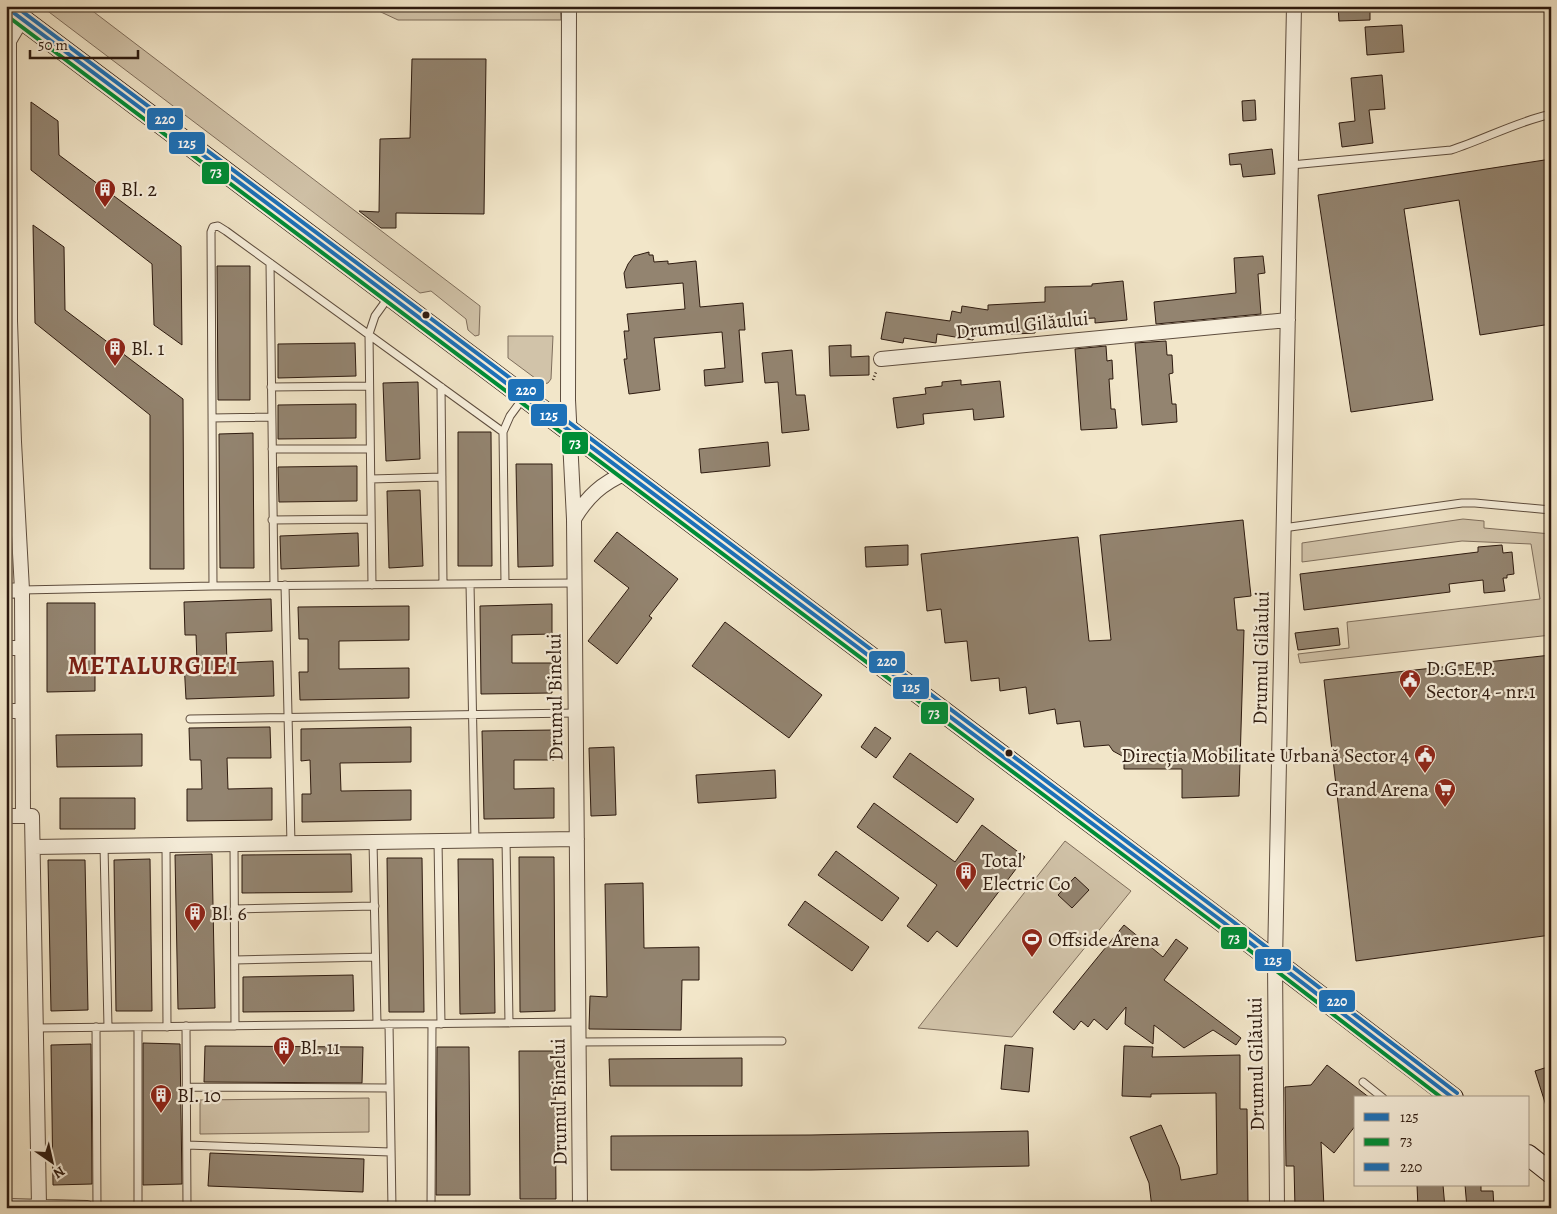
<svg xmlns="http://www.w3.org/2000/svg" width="1557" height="1214" viewBox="0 0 1557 1214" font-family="Alegreya,serif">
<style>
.green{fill:#d1c3a9;stroke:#7f6e5c}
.building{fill:#938470;stroke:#2d1a0f}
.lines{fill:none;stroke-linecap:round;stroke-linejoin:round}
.lane-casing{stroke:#5e4d3e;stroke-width:9}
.street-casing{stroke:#5e4d3e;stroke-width:16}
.secondary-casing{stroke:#2d1a0f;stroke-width:22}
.path{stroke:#2d1a0f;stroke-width:2.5;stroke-dasharray:1 2.5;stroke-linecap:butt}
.lane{stroke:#f7efdc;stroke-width:7}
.street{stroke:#f7efdc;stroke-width:14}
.secondary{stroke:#f7efdc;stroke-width:20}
.bus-1-casing{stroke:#f7efdc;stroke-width:8}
.bus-2-casing{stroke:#f7efdc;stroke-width:8}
.bus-3-casing{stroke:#f7efdc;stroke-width:8}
.bus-1{stroke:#1d71b8;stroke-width:4}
.bus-2{stroke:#008d36;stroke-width:4}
.bus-3{stroke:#1d71b8;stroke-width:4}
.bus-dot{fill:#2d1a0f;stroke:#f7efdc;stroke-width:2}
.labels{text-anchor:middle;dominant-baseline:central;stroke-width:4.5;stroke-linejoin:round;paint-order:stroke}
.poi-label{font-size:20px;fill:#2d1a0f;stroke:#f7efdc;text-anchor:start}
.street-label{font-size:20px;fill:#2d1a0f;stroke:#f7efdc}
.district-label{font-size:25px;font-weight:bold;letter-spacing:1px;fill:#7a1f14;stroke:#f7efdc}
.line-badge{stroke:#f7efdc;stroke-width:2}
.badge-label{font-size:14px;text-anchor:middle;font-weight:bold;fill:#fff}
</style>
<rect width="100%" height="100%" fill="#f2e6c9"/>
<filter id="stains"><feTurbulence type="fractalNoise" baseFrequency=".004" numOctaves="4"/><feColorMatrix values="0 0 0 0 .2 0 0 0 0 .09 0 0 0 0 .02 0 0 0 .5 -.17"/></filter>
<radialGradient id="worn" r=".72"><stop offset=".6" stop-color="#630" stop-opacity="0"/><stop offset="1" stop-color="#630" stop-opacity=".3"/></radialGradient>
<path class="green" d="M41 6H86L480 306 479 335 475 336 468 330 466 319 431 291 420 293Z
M368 6H560L561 20H398Z
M508 336H553L551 379 548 383 543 384 508 358Z
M1463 519 1484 521V528L1551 534V635L1300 663 1298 654 1349 648 1347 622 1540 599 1531 544 1462 541 1302 562V543Z
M1065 841 1131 891 1012 1037 918 1028Z
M369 1098V1132L200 1134V1100Z"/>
<path class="building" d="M1338 6H1370V20L1339 21Z
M1402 25 1404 52 1367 55 1365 27Z
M412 59H486L484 214 396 213V228H381L359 211 379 212 380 139 410 138Z
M1382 75 1385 109 1369 110 1373 143 1342 147 1339 123 1355 121 1351 78Z
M1255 100 1256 120 1243 121 1242 101Z
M31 102 58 121 59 155 181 246 182 345 154 325 152 264 31 170Z
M1272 149 1275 174 1243 177 1241 164 1230 165 1229 154Z
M1551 159V324L1480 335 1459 200 1404 209 1433 400 1351 412 1318 195Z
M33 225 64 247 65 310 183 399 184 569H150V415L35 323Z
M649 252V255H653L654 262 668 261V264L696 261 700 307 743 303 745 330H739L743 382 705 386 704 370 725 368 722 332 654 338 660 390 629 394 624 359H627L624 331H629L627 314 685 309 683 283 626 288 624 273 628 264 634 256Z
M1263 256 1265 273 1258 274 1261 314 1156 324 1154 302 1236 293 1234 258Z
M217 266H250V400H218Z
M1123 281 1127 320 1095 323V318L1035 321V333L974 336 973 340 937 334 936 343 904 338 903 343 881 339 886 312 950 321 952 311 961 313 962 306 988 310V305L1045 302V287L1092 286V284Z
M1166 341 1167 355H1172L1173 373 1169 374 1172 404H1176L1177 422 1142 425 1135 343Z
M355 343 356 376 278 378V344Z
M851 345V357L869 356V375L830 376 829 346Z
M1106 346 1107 361 1112 360 1113 379H1109L1111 409H1115L1117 428 1081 430 1075 349Z
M792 350 796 395H805L809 430 782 433 778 382 765 383 762 353Z
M961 380V385L1000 381 1004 417 974 420 973 409 923 414 924 424 897 428 893 398 926 394 925 388 942 386V382Z
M418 382 420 459 386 461 383 383Z
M356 404V438L278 439V405Z
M458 432H491L492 566H458Z
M253 433 254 568H220L219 434Z
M768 442 770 466 701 473 699 449Z
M516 464H552L553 566 518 567Z
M357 466V501L279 502 278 467Z
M420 490 423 566 389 568 387 491Z
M1243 520 1251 596 1234 598 1237 630H1244L1239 796 1182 798V769H1124V757L1113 751 1109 745 1084 747 1080 721 1057 724 1055 709 1029 714 1026 687 1000 691 999 678 971 681 967 641 945 643 941 609 927 611 921 554 1078 537 1089 641 1111 640 1100 535Z
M617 532 678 579 649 616 652 618 617 664 588 641 629 588 594 561Z
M358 533 359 566 281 569 280 536Z
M908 545V565L866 567 865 547Z
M1502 545 1503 553 1512 552 1514 574 1507 575V578H1503L1505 591 1484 593 1483 580 1449 584 1450 592 1304 610 1300 574 1478 552V547Z
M271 599 272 631 226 633 227 663 273 661 274 696 186 699 184 662H197L196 635H185L184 602Z
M47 603H95V691L47 692Z
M552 604V634L512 635V663H552V693L481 694 480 606Z
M409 606V640L339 641V669L409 668V698L300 700 299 672H308V639H299L298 607Z
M725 622 822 695 789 738 692 666Z
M1338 628 1340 645 1298 650 1295 633Z
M1551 655V935L1356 961 1324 680Z
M270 727 271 758H227L228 789 272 788V820L187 821V789H202L201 760H190L189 728Z
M411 727V762L340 763 341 791 411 790V820L302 822V794H311L310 760 301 761V729Z
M875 727 891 738 876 758 861 747Z
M553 730 554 760H514V789L554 788V818L484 819 482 731Z
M142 734V766L57 767 56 735Z
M614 747 616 815 591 816 589 748Z
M910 753 974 799 957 823 893 777Z
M775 770 776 798 698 803 696 775Z
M60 798H135V829H60Z
M874 803 955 862 982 825 1025 857 957 947 937 931 928 942 907 926 937 885 857 827Z
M836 851 899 898 882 921 818 875Z
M212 854 215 1008 178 1009 175 855Z
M351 854 352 892 242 893V855Z
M519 857H554L555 1011 520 1012Z
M387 858H422L424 1012H389Z
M150 859 152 1011H116L114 860Z
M458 859H493L495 1013 460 1014Z
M48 860H85L88 1010 51 1011Z
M1075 877 1089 890 1072 908 1058 895Z
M643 883 644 948 699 947V980H682L681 1030 589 1029 590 996 607 997 605 884Z
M805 901 869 947 852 971 788 925Z
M1124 925 1163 957 1176 939 1188 948 1164 980 1241 1038 1236 1045 1213 1030 1184 1048 1154 1025 1153 1044 1125 1024 1126 1007 1107 1030 1094 1019 1088 1027 1081 1021 1074 1030 1053 1012Z
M353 975 354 1011 243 1012V977Z
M143 1043 180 1044 182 1184 143 1185Z
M91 1044 92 1184 53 1185 51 1045Z
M1005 1045 1033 1048 1029 1092 1001 1089Z
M205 1046 363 1047 362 1083 204 1082Z
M1124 1046 1153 1047 1152 1057 1240 1055V1109H1247L1248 1205 1228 1208H1152L1149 1183 1130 1137 1161 1125 1179 1167 1181 1180 1217 1174 1216 1093 1151 1094V1097L1122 1096Z
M437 1047H469L470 1195H436Z
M519 1051H555L556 1199H520Z
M742 1058V1086H610L609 1059Z
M1327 1065 1370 1098H1356V1125L1334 1153 1321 1142 1324 1208H1295L1294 1166H1286L1285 1087 1311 1085Z
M1551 1066V1111L1548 1112 1535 1071Z
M1028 1131 1029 1166 811 1170H611V1136L811 1135Z
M210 1153 364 1159 363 1192 208 1186Z
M1417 1185H1443L1445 1208H1418Z
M1465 1185H1481V1191H1493L1494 1208H1467Z"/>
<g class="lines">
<g class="lane-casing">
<path id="lane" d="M1291 165 1451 150C1485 139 1516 122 1551 114
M270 263 274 585
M271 387 369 386
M441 387 443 584
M212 418 271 417
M272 449H370
M371 479 442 477
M272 520 371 519
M1283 528 1462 503H1475L1551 510
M505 583 503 432 510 416 524 397
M470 584 475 841
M285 585 291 844
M372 585 369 334 375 316 388 298
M213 586 211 232 213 227 218 226 226 231 503 432
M22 590 213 586 574 583
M190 719 576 713
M506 840 509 1023
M438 841 441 1024
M373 842 377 1024
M234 844 235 1026
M166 845 167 1027
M104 846 108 1027
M234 909 375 906
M235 960 375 957
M389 1024 392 1208
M186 1026 187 1208
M96 1027 97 1208
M36 1028 578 1022
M579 1042 782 1041
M1363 1082 1383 1098
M186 1087 389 1088
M187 1145 390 1152
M138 1208V1027
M431 1208 432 1024"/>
</g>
<g class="street-casing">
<path id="street" d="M569 6 568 400 574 519 580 1208
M881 359 1288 320
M574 519C587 497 602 483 626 473
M22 590 14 442 10 321 9 56V41L22 19
M6 591 22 590 23 816
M6 648H21
M6 711H22
M6 816H32L39 1206
M33 847 577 839
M6 1206 87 1208
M1277 1208 1275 962 1294 6"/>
</g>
<g class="secondary-casing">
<path id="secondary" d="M6 7 1227 925 1453 1098
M1528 1155 1551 1173"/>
</g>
<path class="path" d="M873 380 876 372"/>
<use href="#lane" class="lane"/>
<use href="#street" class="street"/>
<use href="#secondary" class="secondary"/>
<g class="bus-1-casing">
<path id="bus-1" d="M6 7 1227 925 1453 1098"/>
</g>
<g class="bus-2-casing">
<path id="bus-2" d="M6 15 1223 930 1442 1098"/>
</g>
<g class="bus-3-casing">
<path id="bus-3" d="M15 6 1231 920 1457 1093"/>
</g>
<use href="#bus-1" class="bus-1"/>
<use href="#bus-2" class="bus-2"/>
<use href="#bus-3" class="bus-3"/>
</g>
<defs>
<g id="building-pin" transform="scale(1.125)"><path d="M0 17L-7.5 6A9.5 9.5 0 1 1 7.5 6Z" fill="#8f2418" stroke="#f7efdc"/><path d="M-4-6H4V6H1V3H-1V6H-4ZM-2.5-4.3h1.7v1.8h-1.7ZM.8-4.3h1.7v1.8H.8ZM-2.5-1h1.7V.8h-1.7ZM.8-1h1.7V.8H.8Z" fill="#fff"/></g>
<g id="civic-pin" transform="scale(1.125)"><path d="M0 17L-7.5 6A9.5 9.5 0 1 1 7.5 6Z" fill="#8f2418" stroke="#f7efdc"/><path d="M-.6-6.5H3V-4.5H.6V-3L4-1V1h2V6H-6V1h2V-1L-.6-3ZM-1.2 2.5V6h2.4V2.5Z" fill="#fff"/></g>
<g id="supermarket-pin" transform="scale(1.125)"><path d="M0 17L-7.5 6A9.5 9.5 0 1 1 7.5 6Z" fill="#8f2418" stroke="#f7efdc"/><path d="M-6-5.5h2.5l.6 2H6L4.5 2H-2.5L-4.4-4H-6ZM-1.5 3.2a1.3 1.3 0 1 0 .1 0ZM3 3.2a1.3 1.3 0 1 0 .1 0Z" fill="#fff"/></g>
<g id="stadium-pin" transform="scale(1.125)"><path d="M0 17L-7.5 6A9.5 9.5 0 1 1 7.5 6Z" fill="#8f2418" stroke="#f7efdc"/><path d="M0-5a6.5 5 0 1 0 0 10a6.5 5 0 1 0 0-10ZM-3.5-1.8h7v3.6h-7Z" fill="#fff"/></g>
</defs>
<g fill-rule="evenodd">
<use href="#building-pin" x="105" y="189"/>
<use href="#building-pin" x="115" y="348"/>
<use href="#civic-pin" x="1410" y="680"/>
<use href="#civic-pin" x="1425" y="755"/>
<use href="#supermarket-pin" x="1445" y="789"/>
<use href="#building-pin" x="966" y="872"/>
<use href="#building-pin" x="195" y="913"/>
<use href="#stadium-pin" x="1032" y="939"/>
<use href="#building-pin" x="284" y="1047"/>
<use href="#building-pin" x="161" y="1095"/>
</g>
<g class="bus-dot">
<circle cx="426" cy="315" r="4.5"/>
<circle cx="1009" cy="753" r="4.5"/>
</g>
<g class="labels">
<g class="poi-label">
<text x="121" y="189">Bl. 2</text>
<text x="131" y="348">Bl. 1</text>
<text x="1426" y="668">D.G.E.P.<tspan x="1426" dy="23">Sector 4 - nr.1</tspan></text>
<text x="1409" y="755" text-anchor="end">Direcția Mobilitate Urbană Sector 4</text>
<text x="1429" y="789" text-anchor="end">Grand Arena</text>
<text x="982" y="860">Total<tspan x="982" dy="23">Electric Co</tspan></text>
<text x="211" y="913">Bl. 6</text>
<text x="1048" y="939">Offside Arena</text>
<text x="300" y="1047">Bl. 11</text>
<text x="177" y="1095">Bl. 10</text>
</g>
<g class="street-label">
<text transform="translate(1022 325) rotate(-6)">Drumul Gilăului</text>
<text transform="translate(1261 658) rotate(-89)">Drumul Gilăului</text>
<text transform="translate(555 697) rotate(-91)">Drumul Binelui</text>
<text transform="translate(1256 1064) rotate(-91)">Drumul Gilăului</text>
<text transform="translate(559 1102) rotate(-91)">Drumul Binelui</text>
</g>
<g class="district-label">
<text x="153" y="666">METALURGIEI</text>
</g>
</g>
<g class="line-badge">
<rect x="146" y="107" width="38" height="24" rx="5" fill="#1d71b8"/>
<rect x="168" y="131" width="38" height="24" rx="5" fill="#1d71b8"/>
<rect x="201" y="161" width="29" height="24" rx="5" fill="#008d36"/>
<rect x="507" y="378" width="38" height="24" rx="5" fill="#1d71b8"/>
<rect x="530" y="403" width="38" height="24" rx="5" fill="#1d71b8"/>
<rect x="561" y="431" width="28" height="24" rx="5" fill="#008d36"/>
<rect x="868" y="650" width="38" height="24" rx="5" fill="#1d71b8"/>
<rect x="892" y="676" width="38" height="24" rx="5" fill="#1d71b8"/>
<rect x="920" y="701" width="29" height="24" rx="5" fill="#008d36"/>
<rect x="1220" y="926" width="28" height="24" rx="5" fill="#008d36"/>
<rect x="1254" y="948" width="38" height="24" rx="5" fill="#1d71b8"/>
<rect x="1318" y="989" width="38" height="24" rx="5" fill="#1d71b8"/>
</g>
<g class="badge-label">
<text x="165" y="124">220</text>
<text x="187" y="148">125</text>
<text x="216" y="177">73</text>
<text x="526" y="395">220</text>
<text x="549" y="420">125</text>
<text x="575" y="448">73</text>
<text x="887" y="666">220</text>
<text x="911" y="692">125</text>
<text x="934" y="718">73</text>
<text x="1234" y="943">73</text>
<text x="1273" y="965">125</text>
<text x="1337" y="1006">220</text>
</g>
<rect width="1557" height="1214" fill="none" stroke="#f2e6c9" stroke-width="25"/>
<rect x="8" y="8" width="1542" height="1199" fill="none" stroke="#2d1a0f" stroke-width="2.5"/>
<rect x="12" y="12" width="1532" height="1189" fill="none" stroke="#2d1a0f"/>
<rect x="1354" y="1096" width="175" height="90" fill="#f7efdc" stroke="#a69a8a"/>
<rect x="1364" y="1113" width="25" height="8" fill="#1d71b8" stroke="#a69a8a"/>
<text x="1400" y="1122" font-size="15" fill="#2d1a0f">125</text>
<rect x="1364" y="1138" width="25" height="8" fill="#008d36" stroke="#a69a8a"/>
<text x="1400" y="1146" font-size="15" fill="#2d1a0f">73</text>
<rect x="1364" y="1163" width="25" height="8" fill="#1d71b8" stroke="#a69a8a"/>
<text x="1400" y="1172" font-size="15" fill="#2d1a0f">220</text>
<g transform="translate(52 1162) rotate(146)" stroke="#f7efdc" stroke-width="4" paint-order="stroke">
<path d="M0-4L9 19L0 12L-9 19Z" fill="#2d1a0f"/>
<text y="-8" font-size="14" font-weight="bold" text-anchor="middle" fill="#2d1a0f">N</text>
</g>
<path d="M30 50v8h108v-8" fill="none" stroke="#2d1a0f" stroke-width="2.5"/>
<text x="38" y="50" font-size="15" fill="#2d1a0f" stroke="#f7efdc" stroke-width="4" paint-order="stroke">50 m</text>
<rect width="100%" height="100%" filter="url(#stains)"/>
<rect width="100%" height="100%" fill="url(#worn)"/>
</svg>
